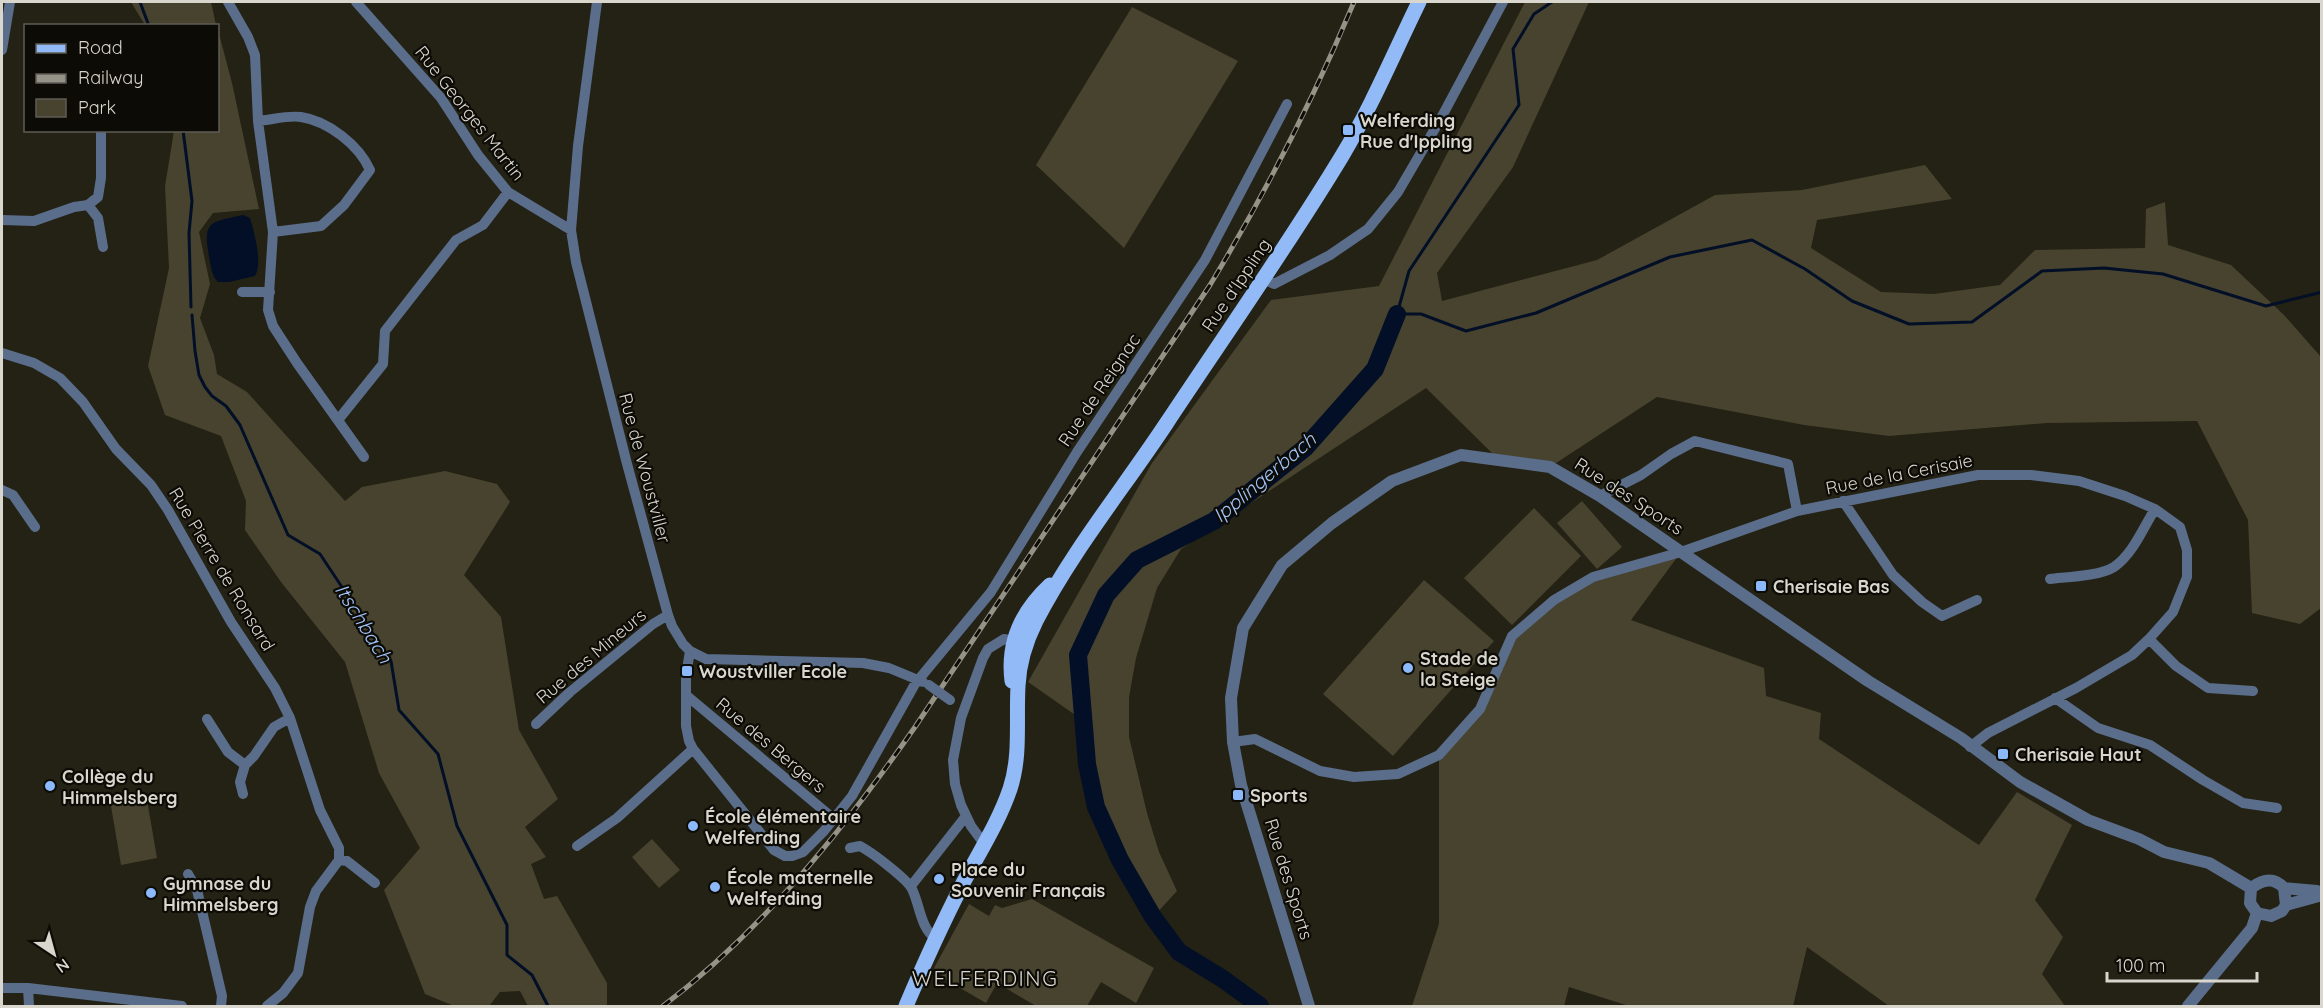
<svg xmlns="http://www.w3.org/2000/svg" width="2323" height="1008" viewBox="0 0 2323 1008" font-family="Quicksand,sans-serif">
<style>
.green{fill:#48432e}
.water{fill:#020f27}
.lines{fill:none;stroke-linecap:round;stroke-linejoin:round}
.stream{stroke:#020f27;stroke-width:3}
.river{stroke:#020f27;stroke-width:18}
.minor{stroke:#5a6d8a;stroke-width:10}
.tertiary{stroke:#5a6d8a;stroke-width:12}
.primary{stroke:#91baf6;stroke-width:15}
.rail-casing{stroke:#959388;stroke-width:5}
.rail{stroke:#0c0b06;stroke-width:3;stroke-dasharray:9;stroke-linecap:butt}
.minor-bridge{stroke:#5a6d8a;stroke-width:10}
.poi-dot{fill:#8cb9fc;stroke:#0c0b06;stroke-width:2}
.labels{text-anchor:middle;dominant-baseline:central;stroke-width:4.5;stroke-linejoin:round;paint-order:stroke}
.street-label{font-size:18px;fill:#d8d6cd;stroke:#0c0b06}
.poi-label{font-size:18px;font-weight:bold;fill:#d8d6cd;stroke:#0c0b06;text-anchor:start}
.water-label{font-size:20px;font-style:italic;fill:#a1c4f9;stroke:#0c0b06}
.quarter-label{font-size:21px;letter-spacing:1.5px;fill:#d8d6cd;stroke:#0c0b06}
</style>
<rect width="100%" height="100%" fill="#242214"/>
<path class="green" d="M131 2H211L216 25H145Z
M1525 2H1589L1513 167 1437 273 1442 301 1597 260 1715 195 1802 190 1925 165 1952 199 1817 220 1811 248 1881 292 1934 294 2000 285 2035 250 2145 248 2146 209 2165 202 2168 245 2231 265 2284 315 2321 357V608L2300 624 2252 613 2248 520 2197 421 2047 423 1889 436 1804 425 1657 397 1550 467 1499 460 1426 388 1181 549 1157 588 1136 658 1129 697V737L1147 813 1159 852 1177 891 1153 917C1134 885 1106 841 1095 806 1087 778 1085 748 1081 719L1028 682 1152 463 1271 300 1379 286Z
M1132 7 1238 61 1124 248 1036 165Z
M218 30 232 83 259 209 213 213 199 232 210 284 200 318 214 355 217 374 247 392 345 501 362 487 445 471 497 484 510 502 464 575 501 617 519 730 558 799 525 827 546 857 531 864 544 899 557 896 607 983V1006H528L520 991 500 992 489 1006H454L425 994 384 890 420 848 379 773 345 662 281 582 245 530 246 501 221 436 165 415 148 366 169 268 165 186 174 131 218 130Z
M1582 501 1622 547 1597 569 1557 523Z
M1534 508 1581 556 1512 625 1464 578Z
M1681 552 1631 620 1764 668 1766 696 1821 713 1819 739 1979 845 2017 792 2072 825 2035 900 2063 937 2042 974 2065 1006H1889L1807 947 1793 1006H1629L1569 987 1564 1006H1412L1439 924V755L1480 709 1512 636 1593 577Z
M1424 580 1494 641 1393 756 1323 694Z
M146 794 157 858 121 865 110 800Z
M652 839 680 870 659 888 632 857Z
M1032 899 1154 968 1136 1003 1101 982 1087 1006H1036L997 983 986 1003 941 977 942 975 934 968 969 904 989 916 995 905 1002 908Z"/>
<path class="water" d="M243 215 250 218C254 231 263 264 255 276L229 282H218C211 275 211 266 209 256 202 220 212 222 243 215Z"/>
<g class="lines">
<path class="stream" d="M140 2 149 26
M1552 2 1534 14 1513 49 1519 105 1409 271 1397 314H1421L1466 331 1536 313 1670 257 1752 240 1805 269 1852 301 1909 324 1972 322 2042 271 2104 268 2163 274 2266 306 2322 292
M183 130 192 201 189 233 191 307
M192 315 195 351 199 375 205 387 212 396 226 406 240 425 288 535 320 554 391 661 399 710 438 754 457 826 507 925V955L532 975 548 1006"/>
<path class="river" d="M1260 1006 1223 979 1179 952 1153 917 1120 860 1096 807 1087 764 1078 655 1106 595 1137 560 1214 521 1305 448 1375 369 1397 314"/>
<path class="minor" d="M228 2 248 37 255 55 258 121 273 232 268 310 273 326 297 363 364 457
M356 2 441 98 478 155 508 192 571 230
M597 2 578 146 571 230 576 262 626 460 668 615 672 626 683 644 690 651 706 659 863 663 889 668 923 682
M2 50 10 2
M258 121C271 120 288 115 301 117 328 121 359 145 370 170L344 205 321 226 273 232
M88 205 98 197 101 178V130
M2 220 34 221 74 207 88 205 98 218 103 247
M1263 279 1274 284 1330 255 1368 229 1398 192 1440 120 1503 2
M242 292H270
M2 353 34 363 60 378 83 402 116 449 151 485 168 510 231 622 275 688 290 718 320 810 339 848V860L316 891 310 907 298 973 283 993 267 1006
M338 420 383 364 385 331 456 240 483 225 508 192
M2 490 13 495 35 527
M1600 496 1641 475 1671 454 1695 441 1788 464 1797 511
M1843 501 1893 575 1922 602 1942 616 1977 600
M2050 579C2067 577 2100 576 2114 567 2133 554 2143 528 2155 509
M2149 639 2176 666 2208 688 2253 691
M690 651 686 675V726L689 741 693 749 774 850 785 856H792L803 852 824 831 852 796 915 684 991 592 1077 452 1205 260 1287 104
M686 695 834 819
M2055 698 2098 728 2150 745 2203 780 2243 803 2277 808
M207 719 228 752 245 765
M536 724 570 692 653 624 668 615
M1233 742 1255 739 1320 771 1354 777 1398 774 1439 755 1480 709 1512 636 1554 600 1593 577 1681 552 1797 511 1978 475H2031L2079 481 2125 496 2155 509 2180 527 2187 550V577L2173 612 2149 639 2132 655 2076 688 1988 733 1970 747
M243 794 240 782 245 765 254 756 274 727 290 718
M985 845 971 826 961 805 955 784 953 760 961 718 983 658 988 649 1004 639 1021 642
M577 846 617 818 693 749
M850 848 860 846 865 849C875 855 908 880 912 889 920 905 920 928 936 939
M339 860 347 861 375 883
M188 874 197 890 222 996 221 1006
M911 886 966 816
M2 988H28L182 1006
M28 988 29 1006"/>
<path class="tertiary" d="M2284 888 2317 891
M2286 905 2284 888C2274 877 2263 879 2251 888L2250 903 2257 913 2271 916 2282 911 2286 905 2322 895
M1309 1006 1241 785 1233 742 1231 698 1243 628 1282 565 1332 523 1392 481 1461 455 1550 467 1600 496 1868 681 1961 738 2020 782 2088 820 2139 839 2164 852 2209 863 2251 888
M2188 1006 2252 928 2257 913"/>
<path class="primary" d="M1012 681C1007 642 1022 611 1050 585
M906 1006C923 966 941 926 961 887 978 854 998 824 1010 789 1021 756 1016 721 1018 686 1019 664 1026 641 1036 621 1072 551 1123 489 1166 424 1225 335 1287 247 1342 156 1372 106 1394 53 1419 2"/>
<g class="rail-casing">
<path id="rail" d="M663 1006C763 930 843 830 915 727L1210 285C1265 194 1313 100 1354 2"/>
</g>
<use href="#rail" class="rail"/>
<path class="minor-bridge" d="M929 685 950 700"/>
</g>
<g class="poi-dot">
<rect x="1342" y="124" width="12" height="12" rx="3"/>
<rect x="1755" y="580" width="12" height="12" rx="3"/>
<circle cx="1408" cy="668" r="6"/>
<rect x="681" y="665" width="12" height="12" rx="3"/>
<rect x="1997" y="748" width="12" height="12" rx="3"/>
<circle cx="50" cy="786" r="6"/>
<rect x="1232" y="789" width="12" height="12" rx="3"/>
<circle cx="693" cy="826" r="6"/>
<circle cx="939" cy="879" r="6"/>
<circle cx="715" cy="887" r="6"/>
<circle cx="151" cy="893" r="6"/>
</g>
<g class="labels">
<g class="street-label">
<text transform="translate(470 113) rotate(52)">Rue Georges Martin</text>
<text transform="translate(1236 285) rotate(-56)">Rue d'Ippling</text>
<text transform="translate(1099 390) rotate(-56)">Rue de Reignac</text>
<text transform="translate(645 468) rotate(75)">Rue de Woustviller</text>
<text transform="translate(1899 474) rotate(-11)">Rue de la Cerisaie</text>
<text transform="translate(1629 496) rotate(33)">Rue des Sports</text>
<text transform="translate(222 569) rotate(59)">Rue Pierre de Ronsard</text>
<text transform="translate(591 656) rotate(-40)">Rue des Mineurs</text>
<text transform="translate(771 745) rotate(40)">Rue des Bergers</text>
<text transform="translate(1289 879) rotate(73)">Rue des Sports</text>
</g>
<g class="poi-label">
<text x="1360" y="120">Welferding<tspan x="1360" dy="21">Rue d'Ippling</tspan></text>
<text x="1773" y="586">Cherisaie Bas</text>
<text x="1420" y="658">Stade de<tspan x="1420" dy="21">la Steige</tspan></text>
<text x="699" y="671">Woustviller Ecole</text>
<text x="2015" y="754">Cherisaie Haut</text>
<text x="62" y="776">Collège du<tspan x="62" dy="21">Himmelsberg</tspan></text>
<text x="1250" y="795">Sports</text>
<text x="705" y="816">École élémentaire<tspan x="705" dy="21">Welferding</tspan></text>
<text x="951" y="869">Place du<tspan x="951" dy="21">Souvenir Français</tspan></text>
<text x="727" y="877">École maternelle<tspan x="727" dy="21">Welferding</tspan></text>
<text x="163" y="883">Gymnase du<tspan x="163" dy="21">Himmelsberg</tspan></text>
</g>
<g class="water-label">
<text transform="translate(1264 477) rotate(-40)">Ipplingerbach</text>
<text transform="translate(364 623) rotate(58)">Itschbach</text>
</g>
<g class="quarter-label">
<text x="985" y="978">WELFERDING</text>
</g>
</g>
<rect width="2323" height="1008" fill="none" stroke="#d8d6cd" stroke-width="6"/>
<rect x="24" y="24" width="195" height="108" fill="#0c0b06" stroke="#5e5c56" stroke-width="1.5"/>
<rect x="36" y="44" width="30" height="9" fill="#91baf6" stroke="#5e5c56" stroke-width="1.5"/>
<text x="78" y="54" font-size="18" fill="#d8d6cd">Road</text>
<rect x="36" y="74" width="30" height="9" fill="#959388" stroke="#5e5c56" stroke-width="1.5"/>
<text x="78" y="84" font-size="18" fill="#d8d6cd">Railway</text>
<rect x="36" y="99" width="30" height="18" fill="#48432e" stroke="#5e5c56" stroke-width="1.5"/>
<text x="78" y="114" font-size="18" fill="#d8d6cd">Park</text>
<g transform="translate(54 954) rotate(144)" stroke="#0c0b06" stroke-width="4.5" paint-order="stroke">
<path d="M0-4.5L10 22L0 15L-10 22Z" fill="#d8d6cd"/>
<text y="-9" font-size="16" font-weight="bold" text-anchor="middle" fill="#d8d6cd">N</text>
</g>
<path d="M2107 972v9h150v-9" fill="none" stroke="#d8d6cd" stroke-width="3"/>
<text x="2116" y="972" font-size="18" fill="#d8d6cd" stroke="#0c0b06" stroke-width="4.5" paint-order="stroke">100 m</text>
</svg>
